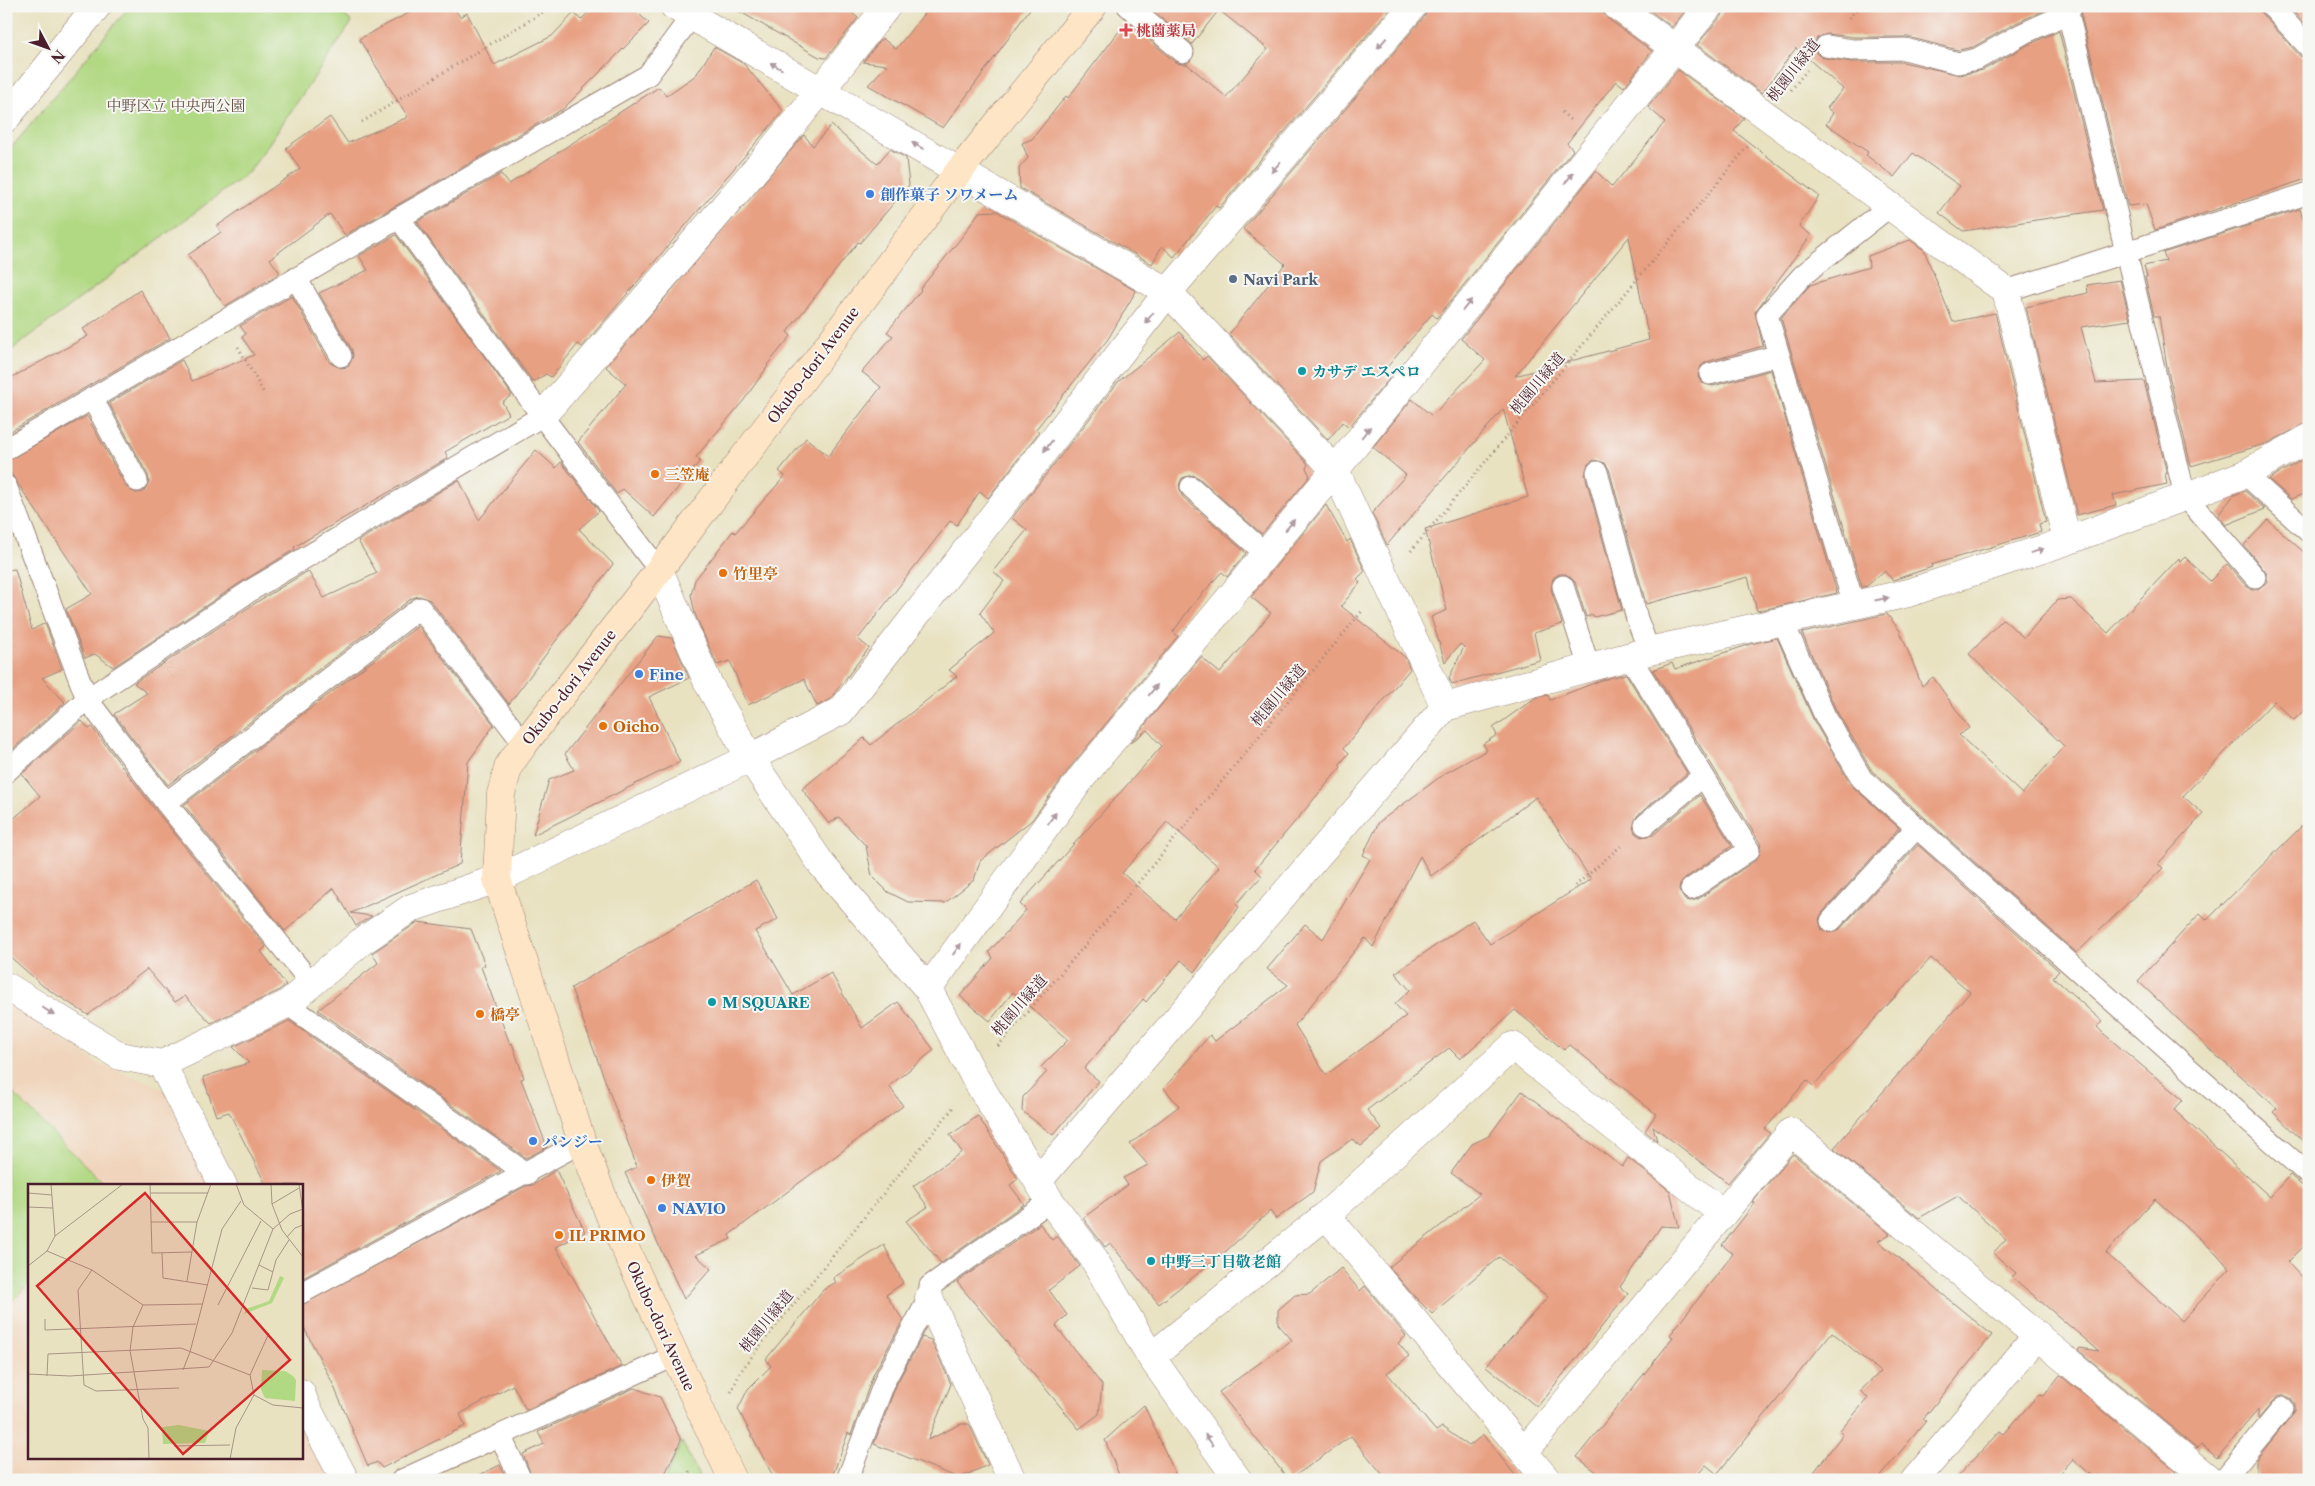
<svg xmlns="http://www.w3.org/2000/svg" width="2315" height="1486" viewBox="0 0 2315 1486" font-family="'Libre Caslon Text','Noto Serif JP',serif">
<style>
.built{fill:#f0d5bc}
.green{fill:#b1d882;stroke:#7e7c56}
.building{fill:#e8a083;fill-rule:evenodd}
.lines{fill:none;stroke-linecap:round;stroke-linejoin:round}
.service-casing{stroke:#998076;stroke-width:23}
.minor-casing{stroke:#998076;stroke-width:29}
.secondary-casing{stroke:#998076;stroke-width:29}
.path{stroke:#998076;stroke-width:3;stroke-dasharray:1 4;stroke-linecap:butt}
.service{stroke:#fff;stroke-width:21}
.minor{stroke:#fff;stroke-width:28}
.secondary{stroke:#fde5c5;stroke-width:28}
.oneway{fill:#ae9aa0}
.health-dot{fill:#e0444e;stroke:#f6f6f2;stroke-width:2}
.shop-dot{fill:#3f7fe0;stroke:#f6f6f2;stroke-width:2}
.service-dot{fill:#5c6f8a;stroke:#f6f6f2;stroke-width:2}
.culture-dot{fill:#0f9aa8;stroke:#f6f6f2;stroke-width:2}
.food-dot{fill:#e8710a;stroke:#f6f6f2;stroke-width:2}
.labels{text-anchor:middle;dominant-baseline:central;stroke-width:4;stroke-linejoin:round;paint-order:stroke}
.health-label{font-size:15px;font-weight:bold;fill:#be3a42;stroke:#f6f6f2;text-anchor:start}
.street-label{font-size:15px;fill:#4a1f2b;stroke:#f6f6f2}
.park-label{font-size:15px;fill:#644d41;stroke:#f6f6f2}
.shop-label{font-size:15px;font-weight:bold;fill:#366cbe;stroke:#f6f6f2;text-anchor:start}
.service-label{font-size:15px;font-weight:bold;fill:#4e5e75;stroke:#f6f6f2;text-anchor:start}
.culture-label{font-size:15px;font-weight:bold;fill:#0d838f;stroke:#f6f6f2;text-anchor:start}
.food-label{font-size:15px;font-weight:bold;fill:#c56008;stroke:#f6f6f2;text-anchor:start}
.inset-road{fill:none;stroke:#a99485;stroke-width:1}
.view{fill:#d62828;fill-opacity:0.15;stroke:#d62828;stroke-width:2.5}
.inset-edge{fill:none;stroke:#4a1f2b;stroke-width:2.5}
</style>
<rect width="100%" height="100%" fill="#f6f6f2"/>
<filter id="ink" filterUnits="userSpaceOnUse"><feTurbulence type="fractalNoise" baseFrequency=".02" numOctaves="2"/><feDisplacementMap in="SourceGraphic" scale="10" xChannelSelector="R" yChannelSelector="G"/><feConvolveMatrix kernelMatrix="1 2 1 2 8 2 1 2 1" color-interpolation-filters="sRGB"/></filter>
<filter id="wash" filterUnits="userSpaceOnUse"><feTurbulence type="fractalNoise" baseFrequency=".0096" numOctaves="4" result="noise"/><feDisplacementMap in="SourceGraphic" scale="20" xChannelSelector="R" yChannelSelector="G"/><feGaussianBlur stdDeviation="1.12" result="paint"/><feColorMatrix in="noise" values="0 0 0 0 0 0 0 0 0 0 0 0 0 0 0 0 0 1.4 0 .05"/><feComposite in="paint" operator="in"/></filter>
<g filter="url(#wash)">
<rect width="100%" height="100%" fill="#e8e2c1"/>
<path class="built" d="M6 1002 99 1064 148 1082 163 1090 212 1185H29V1457H301V1419L332 1480H6Z"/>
<path class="green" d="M130 6H333L352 22 250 171 6 354V154Z
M6 1086 105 1185H29V1284L6 1307Z
M682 1442 701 1480H664Z"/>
<g id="blocks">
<path class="building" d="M422 6H453L460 17 467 13 494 65 552 36 574 13 581 20 594 6H630L649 23 563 109 345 235 330 214 270 259 280 273 225 306 188 255 221 232 217 226 300 169 286 148 330 117 348 143 408 117 359 39Z
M730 6H844L858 18 826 58 819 57Z
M930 6H1032L943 128 868 85 887 65 863 62 882 38 896 49Z
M1148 6H1392L1219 208 1216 206 1174 257 1162 246 1152 264 1020 188 1019 168 1028 158 1022 143 1032 139 1066 96 1068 98 1127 21 1175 62 1181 64H1187L1226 97 1268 49 1219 10 1192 44Z
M1428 6H1602L1603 13 1608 19 1652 51 1624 87 1616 81 1567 143 1573 150 1437 318 1432 314 1382 373 1389 379 1349 427 1343 422 1328 440 1229 334 1285 264 1243 229 1425 16Z
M1644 6H1689L1672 27Z
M1724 6H2053L2016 23 1973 47 1958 50 1908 37H1853L1827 34 1817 38 1814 44V50L1818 55 1824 58 1852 62H1903L1960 75 1983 70 2028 45 2059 31 2103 210 1963 231 1939 213 1960 186 1913 153 1894 177 1866 155 1868 152 1826 124 1833 113 1827 108 1843 89 1796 48 1762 93 1697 45 1721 16Z
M2084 6H2259L2262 14 2300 56 2309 59V178L2155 230 2146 204 2128 206 2081 15Z
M2288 6H2309V28Z
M714 47 744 64 783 111 582 347 578 344 551 377 546 374 533 382 417 222 501 174 509 184 659 87 666 96 696 75Z
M1678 70 1744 118 1734 131 1819 196 1799 226 1811 235 1755 312 1763 346 1706 362 1701 366 1698 377 1702 383 1713 386 1771 370 1837 593 1757 611 1748 577 1646 604 1609 469 1605 463 1594 460 1588 464 1585 475 1622 610 1594 617 1593 615 1586 617 1575 582 1566 574H1559L1553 578 1551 589 1562 624 1534 633 1540 660 1452 684 1449 678 1464 647 1460 644 1445 662 1431 617 1447 610 1425 529 1528 497 1503 409 1387 545 1372 513 1406 475 1373 447 1412 399 1432 416 1485 360 1461 339 1596 171 1612 187 1665 122 1648 107ZM1629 237 1649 340 1515 376Z
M831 125 877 164 890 149 906 158 909 185 860 243 858 242 787 332 791 336 767 365 768 366 744 400 696 457 700 461 654 517 623 489 617 494 578 442 626 384 606 367 804 135 813 146Z
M2300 209 2309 241V422L2268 443 2191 466 2167 367 2159 316H2154L2145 277H2147L2144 266 2166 261 2163 253Z
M996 211 1136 291 1108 339 1036 429 1039 432 988 498 980 491 957 525 950 521 858 639 869 648 830 699 817 706 804 679 748 705 730 661 717 665 695 614 691 595 695 580 733 531 735 533 785 476 779 471 806 438 828 456 881 387 862 372 893 336 887 332 921 290 920 289 965 233 979 212Z
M396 235 512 395 502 402 509 414 445 452 448 458 294 547 295 549 246 579 113 667 95 654 85 658 66 609 92 594 6 466V461L87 416 126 487 136 493 143 492 149 482 148 475 109 403 182 360 192 381 254 355 242 337 246 334 240 326 292 296 330 363 341 368 348 367 353 356 352 350 319 293 368 270 359 256Z
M1910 240 1924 250 1953 322 1995 313 2046 522 2039 524 2041 532 1931 565 1932 567 1893 580 1884 571 1867 586 1862 587 1781 318 1810 285 1869 267 1868 256Z
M2120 280 2130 320 2081 327 2096 383 2144 381 2167 474H2165L2167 484 2113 495 2116 505 2077 515 2026 307 2088 293 2087 285Z
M140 290 170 338 6 434 7 380 88 336 83 329Z
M1180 332 1203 360 1207 356 1308 464 1306 468 1310 476 1262 534 1199 478 1193 475 1182 478 1179 485 1182 496 1246 553 1227 577 1222 572 1218 576 1190 608 1173 632 1178 636 1071 766 1032 820 980 861 974 880 945 903 908 902 888 892 872 876 866 846 839 817 829 824 802 789 864 738 871 745 957 676 949 670 994 633 980 613 1004 581 993 571 1027 530 1012 518 1119 381Z
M536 450 556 468 561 462 599 511 579 529 613 564 509 704 430 600 419 596 412 598 168 785 114 714 147 693 134 683 260 600 308 571 324 598 377 573 358 541 459 480 479 520Z
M2309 456V492L2291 499 2269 479Z
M2245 491 2265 509 2226 525 2218 515 2234 495Z
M1326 505 1347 542 1350 539 1365 571 1357 579 1360 583 1341 606 1405 657 1410 669 1344 748 1349 753 1339 765 1341 767 1255 869 1262 876 1236 904 1239 907 1195 972 1181 960 1146 1002 1143 999 1084 1069 1099 1081 1053 1135 1022 1111 1023 1097 1047 1072 1041 1067 1068 1040 1013 992 990 1021 960 996 993 958 989 952 1026 910 1020 904 1162 746 1147 730 1130 743 1201 657 1220 673 1271 613 1251 597ZM1167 822 1219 867 1175 919 1122 873Z
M2268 520 2309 557V705L2294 720 2274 701 2183 796 2203 814 2158 864 2163 868 2077 953 1872 771 1836 710 1802 633 1887 614 1900 631 1922 686 1933 677 1969 728 1959 735 2022 794 2064 746 1969 654 2003 619 2024 638 2057 600 2071 599 2108 633 2179 558 2180 562 2185 557 2210 581 2227 564 2246 586 2251 589H2258L2267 582V574L2244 545Z
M15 569 32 630 45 623 62 669 42 678 65 702 6 755V570Z
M418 626 494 725 468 762 460 864 351 913 372 916 356 926 334 888 285 931 184 805Z
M658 636 672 638 689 678 649 697 680 762 533 835 549 780 574 770 565 754Z
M1777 638 1814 721 1851 785 1899 828 1822 913 1819 919 1822 930 1829 933 1840 929 1918 845 2059 971 2053 977 2103 1022 2097 1027 2104 1034 2183 1100 2174 1110 2270 1197 2290 1175 2301 1185 2309 1187V1241L2288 1262 2309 1284V1480H2256V1460L2295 1411V1404L2291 1398 2285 1396H2278L2258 1419V1410L2217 1458 2201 1444 2197 1448 2078 1350 2080 1348 2099 1351 2012 1277 2016 1273 1993 1253 2006 1239 1958 1196 1919 1218 1834 1148 1970 992 1931 958 1813 1086 1807 1080 1765 1129 1770 1133 1728 1183 1653 1126 1657 1141 1645 1131 1656 1114 1570 1045 1564 1050 1515 1010 1460 1059 1449 1048 1367 1110 1382 1129 1361 1146 1352 1139 1321 1161 1313 1192 1276 1219 1270 1211 1212 1264 1211 1263 1159 1304 1110 1243 1105 1247 1083 1218 1128 1185 1123 1178 1148 1165 1130 1144 1179 1106 1164 1088 1210 1035 1215 1041 1288 985 1267 969 1305 924 1323 939 1370 859 1363 855 1379 822 1444 774 1487 750 1483 744 1497 735 1493 728 1535 698 1548 695 1550 700 1602 680 1626 674 1687 773 1637 816 1633 827 1635 833 1641 837 1653 835 1700 795 1732 846 1684 879 1680 884 1679 890 1685 900 1691 901 1698 899 1756 860 1761 850 1760 843 1653 670 1672 663 1675 669 1751 644ZM1536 797 1591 879 1490 944 1473 920 1395 973 1410 990 1395 1004 1406 1016 1326 1075 1295 1025 1365 938 1373 947 1420 856 1431 876ZM2155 1199 2216 1253 2230 1269 2182 1321 2106 1253Z
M82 721 89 729 92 727 156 811 266 947 261 951 286 985 278 991 211 1023 185 996 175 1002 147 969 88 1015 43 986 6 953V825L40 796 22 774Z
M2309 819V1147L2273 1112 2277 1108 2218 1057 2138 981 2200 913 2207 920Z
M756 880 778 919 755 931 793 995 831 973 862 1028 898 1002 934 1050 889 1086 903 1106 729 1235 731 1239 696 1255 711 1269 684 1299 625 1173 637 1167 571 988Z
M418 922 471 929 485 965 481 967 510 1044 512 1043 524 1078 521 1079 547 1147 526 1158 318 1010 378 963 372 953Z
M289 1021 501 1171 301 1279V1185H266L229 1112 216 1116 203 1077 249 1063 233 1047Z
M1522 1091 1622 1167 1628 1158 1670 1191 1679 1227 1661 1226 1620 1287 1628 1294 1537 1407 1486 1366 1548 1297 1499 1257 1432 1314 1413 1295 1389 1267 1480 1194 1451 1173 1472 1144 1489 1136Z
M978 1116 1018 1179 1010 1185 1024 1204 941 1263 906 1221 928 1207 913 1186 962 1152 950 1135Z
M1793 1154 1890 1234 1878 1241 1992 1335 1923 1419 1926 1421 1877 1480H1808L1843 1434 1840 1431 1868 1398 1860 1391 1880 1372 1832 1332 1717 1474 1706 1465 1693 1480H1607L1577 1457 1673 1338 1670 1335 1733 1254 1722 1245 1755 1203 1753 1201Z
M556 1170 585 1232 556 1247 622 1366 526 1410 513 1385 460 1414 465 1426 382 1468 377 1462 368 1466 332 1382 301 1322V1305L526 1186 533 1185Z
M1040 1224 1052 1240 1057 1236 1080 1266 1049 1290 1067 1315 1056 1326 1102 1385 1099 1414 1079 1429 957 1282Z
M884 1245 903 1283 886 1295 903 1320 874 1373 851 1435 848 1433 831 1480H775L738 1409 748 1389 771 1366 766 1359 823 1290 836 1282 833 1278Z
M1341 1268 1360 1291 1365 1286 1406 1336 1398 1343 1409 1356 1387 1373 1436 1431 1442 1427 1469 1446 1483 1435 1519 1480H1387L1351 1436 1289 1480 1219 1392 1292 1340 1278 1324V1310L1295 1295 1310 1294Z
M922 1337 931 1340 951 1384 928 1440 961 1424H969L988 1465 959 1478 874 1444 897 1383Z
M2060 1375 2177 1472 2170 1480H2097L2073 1459 2054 1480H1954L2000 1431 2004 1434 2038 1395 2044 1396Z
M634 1388 660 1397 681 1440 662 1480H533L523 1454 544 1444 538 1432Z
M1144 1405 1178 1480H1121L1105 1440Z
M500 1465 507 1480H469Z"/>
</g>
</g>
<g filter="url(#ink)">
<use href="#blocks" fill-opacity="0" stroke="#998076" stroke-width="1"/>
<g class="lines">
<g class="service-casing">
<path id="service" d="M1128 6 1183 52
M2271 6 2309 47
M2068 13 2185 496 2255 577
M1826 46 1852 50 1905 49 1958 63 1977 59 2022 34 2068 13 2072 6
M399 218 648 75 699 6
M296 278 341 356
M2006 291 2309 193
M1710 374 1779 355
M92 398 137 481
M6 449 399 218 542 416 659 570
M1597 472 1637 619 1649 651
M2245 474 2309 532
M6 486 87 699 166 803 311 983
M1191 487 1266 554
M1563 586 1589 667
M1854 605 1767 315 1803 275 1890 206
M1783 622 1825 716 1862 779 2309 1175
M1630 657 1749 850 1691 889
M6 772 87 699 253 589 542 416
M166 803 420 608 524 744
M1645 825 1703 776
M1831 921 1917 827
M287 1004 527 1174
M301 1293 582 1142
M500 1435 521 1480
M402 1480 674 1356
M847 1480 886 1378 929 1298 930 1286 1050 1201
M2223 1480 2283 1408"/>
</g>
<g class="minor-casing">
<path id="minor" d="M674 6 1168 292 1335 470 1445 707
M1617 6 2006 291 2067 541
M6 118 97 6
M542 416C660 282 778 148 887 6
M659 570 708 683 750 758 822 865 928 989 974 1076 1050 1201 1092 1256 1151 1357 1238 1480
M6 986 120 1056 162 1064 287 1004 361 942 411 908 497 879 750 758 841 711 1168 292 1413 6
M928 989 1083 776 1335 470 1709 6
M162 1064 223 1185
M1038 1181 1445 707 1649 651 1908 593 2067 541 2245 474 2309 438
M1326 1215 1547 1480
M929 1298 1012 1480
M1151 1357 1326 1215 1513 1046 1723 1214
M301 1393 306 1406 345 1480
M1524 1452 1791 1132 2211 1480
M1915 1480 2038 1335"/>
</g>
<g class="secondary-casing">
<path id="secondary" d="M733 1480 610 1216 582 1142 497 879 501 794 509 765 524 744 659 570 960 170 1093 6"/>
</g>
<path class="path" d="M1849 18 1859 6
M1791 90 1807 70
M1562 112 1572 122
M362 122 553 6
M238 347 265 395
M1411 551 1749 145
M1575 886 1622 845
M998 1046 1119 906 1363 610
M731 1392 741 1371 763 1342 953 1108
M678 1480 686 1478 691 1468"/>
<use href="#service" class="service"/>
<use href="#minor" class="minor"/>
<use href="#secondary" class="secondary"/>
</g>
<defs><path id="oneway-solid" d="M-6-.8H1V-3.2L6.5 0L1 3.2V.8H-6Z" transform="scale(1.25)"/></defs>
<g class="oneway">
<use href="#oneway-solid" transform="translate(1382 43) rotate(131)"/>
<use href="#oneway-solid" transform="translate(776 66) rotate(-150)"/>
<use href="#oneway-solid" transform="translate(918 146) rotate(-151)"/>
<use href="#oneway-solid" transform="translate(1276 167) rotate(131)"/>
<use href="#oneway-solid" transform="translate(1569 178) rotate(-51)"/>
<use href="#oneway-solid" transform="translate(1467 305) rotate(-51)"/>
<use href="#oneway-solid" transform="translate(1149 318) rotate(128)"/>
<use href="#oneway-solid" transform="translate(1366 432) rotate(-51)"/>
<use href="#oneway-solid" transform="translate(1048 446) rotate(128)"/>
<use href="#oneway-solid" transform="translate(1290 525) rotate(-50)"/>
<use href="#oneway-solid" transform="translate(2037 551) rotate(-18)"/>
<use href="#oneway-solid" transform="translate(1882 599) rotate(-12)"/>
<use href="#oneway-solid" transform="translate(1153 690) rotate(-51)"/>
<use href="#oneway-solid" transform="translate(1052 818) rotate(-54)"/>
<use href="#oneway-solid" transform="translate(957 949) rotate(-54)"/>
<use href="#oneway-solid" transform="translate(48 1011) rotate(32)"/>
<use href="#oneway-solid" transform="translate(1209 1440) rotate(-125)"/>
</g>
</g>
<path class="health-dot" d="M1123.5 22.5h5v5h5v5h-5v5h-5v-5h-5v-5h5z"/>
<g class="shop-dot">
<circle cx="870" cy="194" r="5"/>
<circle cx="639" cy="674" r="5"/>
<circle cx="533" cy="1141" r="5"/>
<circle cx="662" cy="1208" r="5"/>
</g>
<circle class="service-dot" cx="1233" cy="279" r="5"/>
<g class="culture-dot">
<circle cx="1302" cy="371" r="5"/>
<circle cx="712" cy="1002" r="5"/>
<circle cx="1151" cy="1261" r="5"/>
</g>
<g class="food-dot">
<circle cx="655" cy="474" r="5"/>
<circle cx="723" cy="573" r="5"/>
<circle cx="603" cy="726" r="5"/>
<circle cx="480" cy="1014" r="5"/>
<circle cx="651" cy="1180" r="5"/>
<circle cx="559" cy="1235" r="5"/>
</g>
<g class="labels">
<g class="health-label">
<text x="1136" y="30">桃薗薬局</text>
</g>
<g class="street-label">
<text transform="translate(1793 70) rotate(-52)">桃園川緑道</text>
<text transform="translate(813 365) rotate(-53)">Okubo-dori Avenue</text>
<text transform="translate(1537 383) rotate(-50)">桃園川緑道</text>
<text transform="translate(569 687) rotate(-52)">Okubo-dori Avenue</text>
<text transform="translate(1278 695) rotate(-50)">桃園川緑道</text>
<text transform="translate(1019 1005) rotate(-49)">桃園川緑道</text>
<text transform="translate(766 1321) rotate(-51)">桃園川緑道</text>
<text transform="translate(661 1326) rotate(65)">Okubo-dori Avenue</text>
</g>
<g class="park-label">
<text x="176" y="105">中野区立 中央西公園</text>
</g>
<g class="shop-label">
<text x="880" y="194">創作菓子 ソワメーム</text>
<text x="649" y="674">Fine</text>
<text x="543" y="1141">パンジー</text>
<text x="672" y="1208">NAVIO</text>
</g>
<g class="service-label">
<text x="1243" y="279">Navi Park</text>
</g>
<g class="culture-label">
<text x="1312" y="371">カサデ エスペロ</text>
<text x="722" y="1002">M SQUARE</text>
<text x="1161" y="1261">中野三丁目敬老館</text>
</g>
<g class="food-label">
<text x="665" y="474">三笠庵</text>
<text x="733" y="573">竹里亭</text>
<text x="613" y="726">Oicho</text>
<text x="490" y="1014">橋亭</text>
<text x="661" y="1180">伊賀</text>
<text x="569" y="1235">IL PRIMO</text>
</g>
</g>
<g transform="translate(28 1184)">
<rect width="275" height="275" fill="#e8e2c1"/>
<path d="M252 92 256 94 244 119 216 130 218 125 241 117ZM234 186 257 187 265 192 268 196 267 217 237 214 233 206ZM151 241 181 247 177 259 135 260 134 243Z" fill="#b1d882"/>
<path class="inset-road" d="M23 0 27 52M122 0 124 69 164 68M208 0 216 21 245 45M243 0 244 20 254 46 275 73M271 0 275 28M0 9 24 11M123 9H180M244 20 271 4M0 23 25 24M123 38H169M259 53 267 44 275 41M19 67 64 86 115 121 175 120M134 69 135 94 180 101M231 81 245 88M0 82 19 67 27 52 95 0M64 86 50 106 56 201 68 207 151 204M159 97 169 38 183 0M224 104 240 106 248 76 261 56M115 121 105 143 102 167 115 235 120 244 121 275M190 121 233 37M17 135V146L168 140M155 186 162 168 194 45 213 17M0 190 42 192 181 183 204 149 245 45 262 30 275 25M19 192 20 170 153 164 222 191M226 211 245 221 275 224M146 262 202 261M202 275 208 244 226 211 222 191 241 149"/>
<path class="view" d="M117 9 262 176 155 270 9 102Z"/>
<rect width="275" height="275" class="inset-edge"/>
</g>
<rect width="2315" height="1486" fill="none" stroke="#f6f6f2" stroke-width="25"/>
<g transform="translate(48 48) rotate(131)" stroke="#f6f6f2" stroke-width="4" paint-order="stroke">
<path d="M0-4L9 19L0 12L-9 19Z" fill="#4a1f2b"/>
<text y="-8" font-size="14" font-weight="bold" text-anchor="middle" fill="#4a1f2b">N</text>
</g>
</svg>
